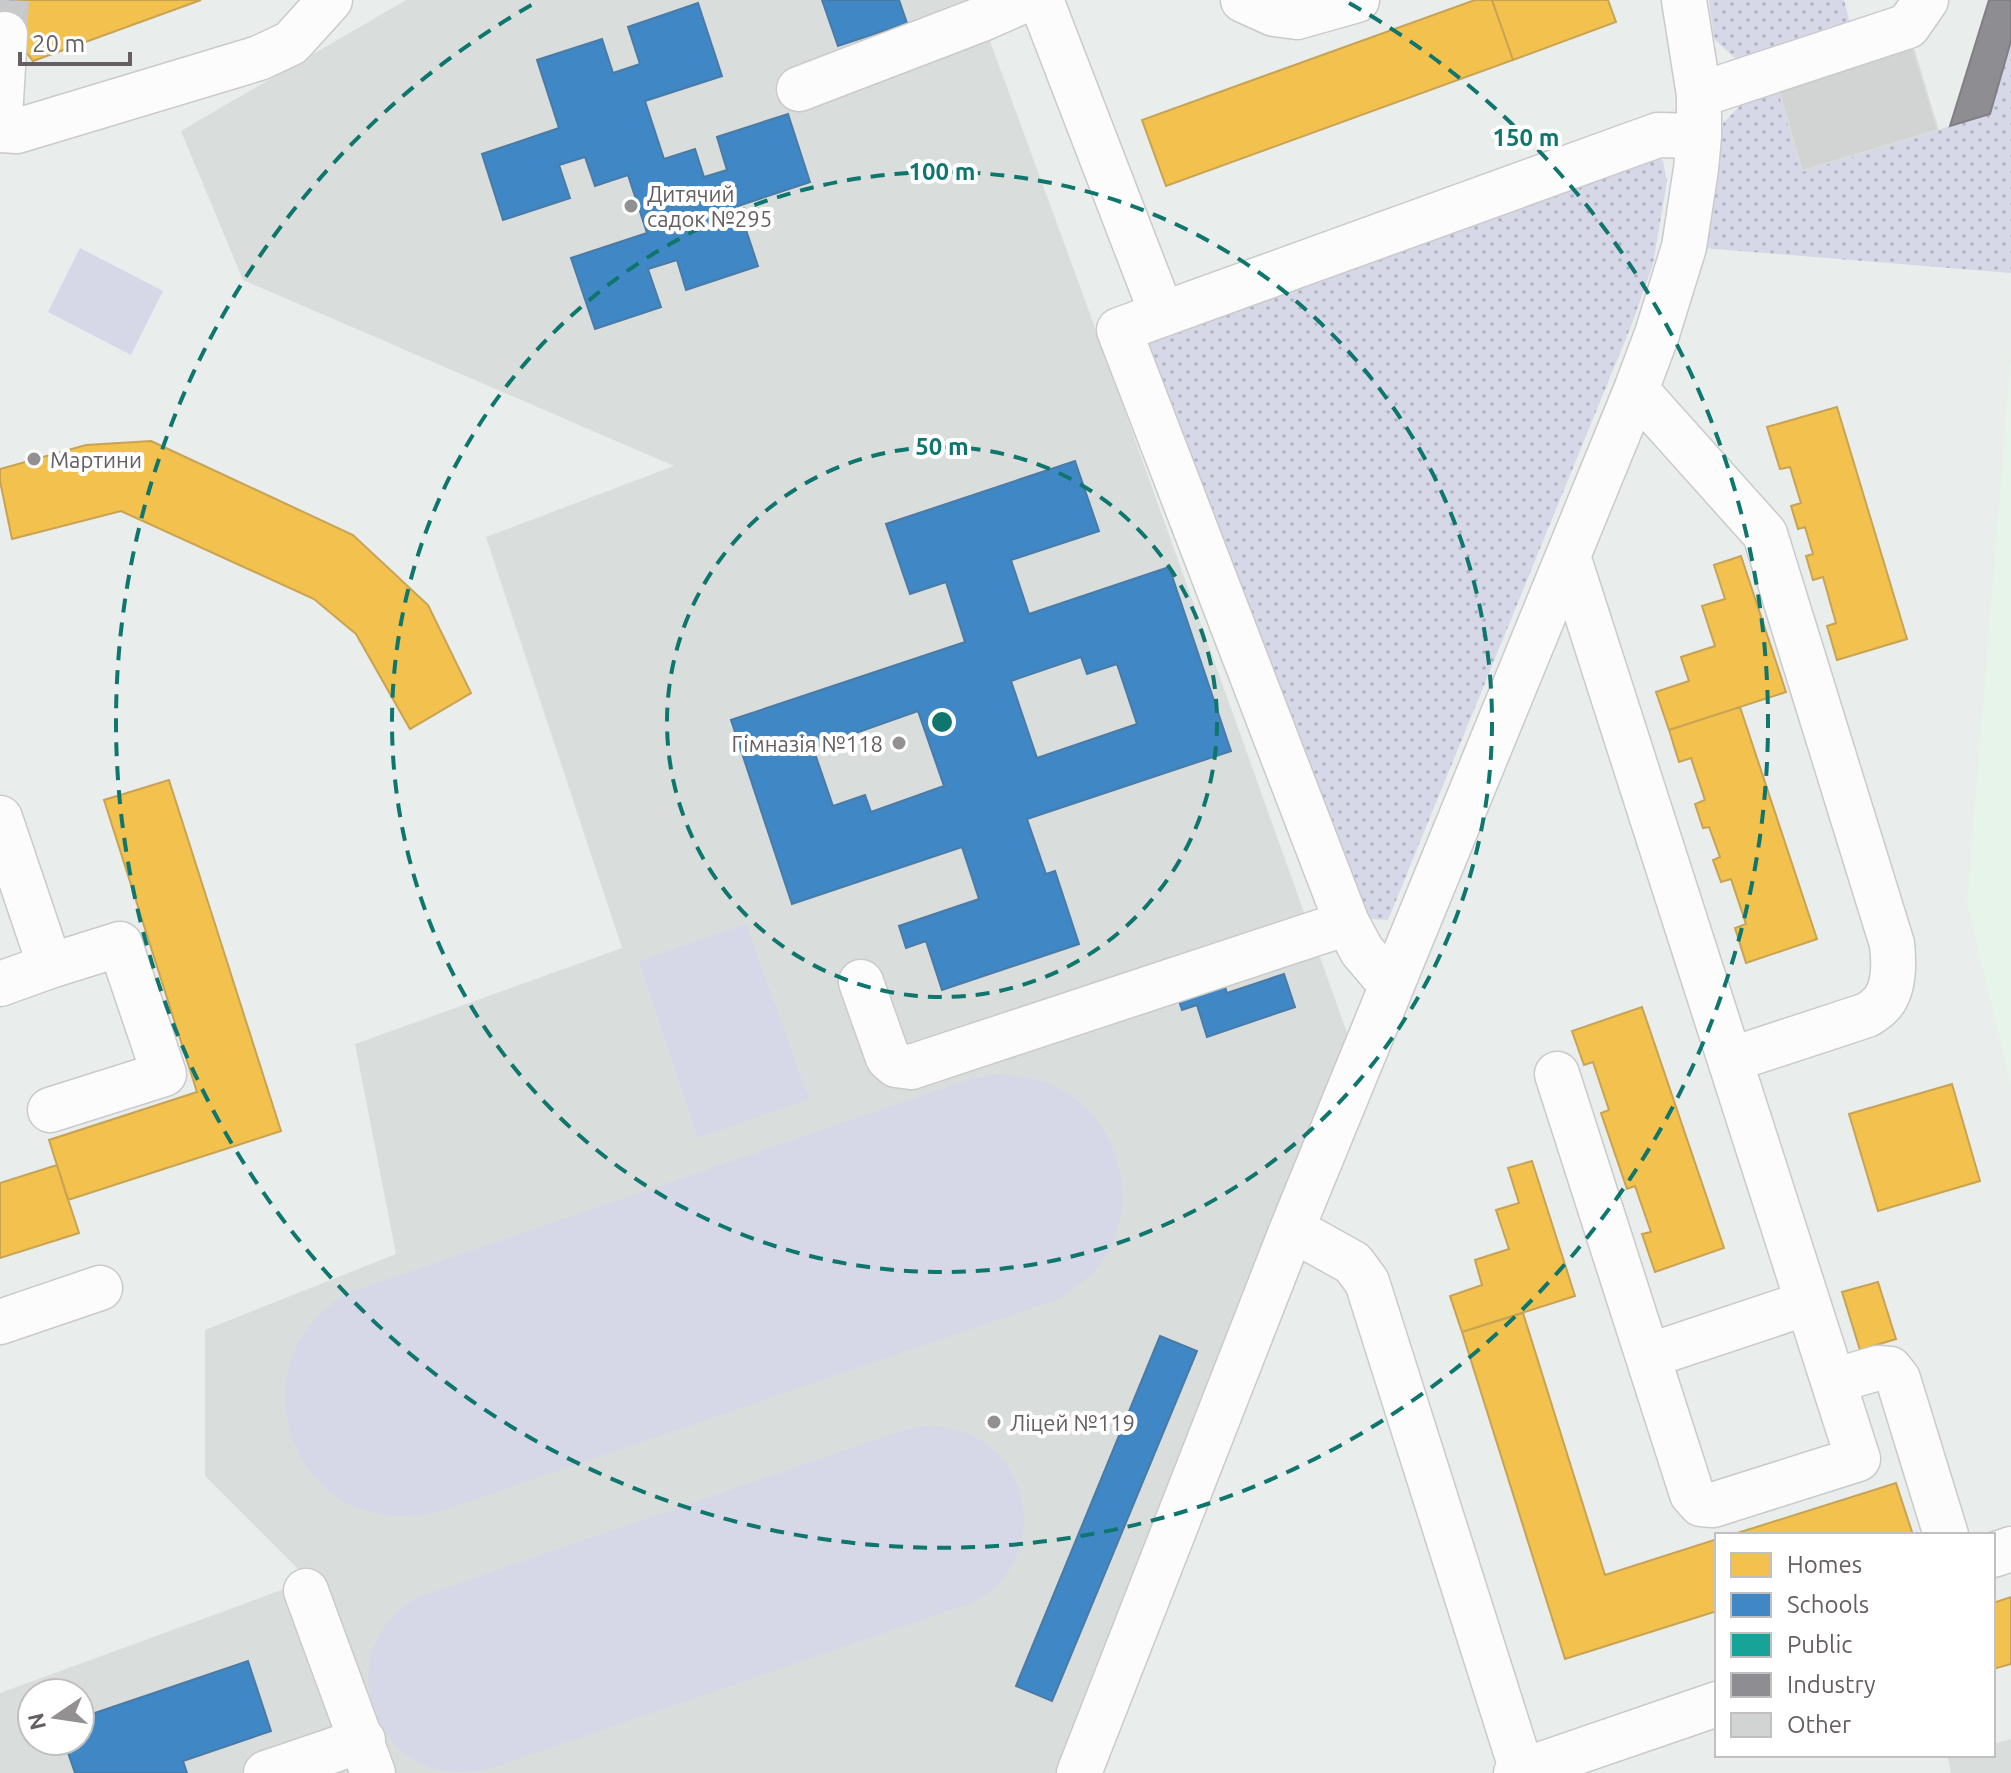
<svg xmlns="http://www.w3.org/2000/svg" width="2011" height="1773" viewBox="0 0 2011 1773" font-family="Ubuntu,sans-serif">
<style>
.industrial{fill:#d9dddb}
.education{fill:#d9dedc;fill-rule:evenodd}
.medical{fill:#e7f4e9}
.grass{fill:url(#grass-dots)}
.green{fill:#d6d8e8}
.homes{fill:#f2c14e;stroke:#c8a354;stroke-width:2}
.schools{fill:#3f88c5;stroke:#4a7ba7;stroke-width:2;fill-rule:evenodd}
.public{fill:#17a398;stroke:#2e8e88;stroke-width:2}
.industry{fill:#8d8d92;stroke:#817f84;stroke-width:2}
.building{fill:#d1d4d3;stroke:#d8dcdb;stroke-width:2}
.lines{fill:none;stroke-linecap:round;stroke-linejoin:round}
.minor-tunnel{stroke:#c8c9ca;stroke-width:44;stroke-dasharray:44 22;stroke-linecap:butt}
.minor-casing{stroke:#cacacb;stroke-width:47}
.minor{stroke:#fcfcfc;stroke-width:44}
.ring{fill:none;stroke:#0f766e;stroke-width:4;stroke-dasharray:14 10}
.poi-dot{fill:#939092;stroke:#fff;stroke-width:3}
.labels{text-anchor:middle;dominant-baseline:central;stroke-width:8;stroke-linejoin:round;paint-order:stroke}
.poi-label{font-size:22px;fill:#655e62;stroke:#fff;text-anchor:start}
.centre{fill:#0f766e;stroke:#fff;stroke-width:4}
.ring-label{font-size:24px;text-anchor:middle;font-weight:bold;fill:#0f766e;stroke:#fff;stroke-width:8;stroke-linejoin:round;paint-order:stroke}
</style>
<defs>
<pattern id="grass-dots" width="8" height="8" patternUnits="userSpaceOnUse" patternTransform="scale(2)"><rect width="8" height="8" fill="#d6d8e8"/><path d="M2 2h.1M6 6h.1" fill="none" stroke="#b1b2bf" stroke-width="1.8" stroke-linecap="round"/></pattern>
</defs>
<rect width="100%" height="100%" fill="#e9edec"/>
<path class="industrial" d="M2011 1739V1773H1951L1948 1758 1956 1755H1993V1744Z"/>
<path class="education" d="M406 0H975L1089 311 1351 1044 1063 1773H0V1693L309 1580 205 1476V1330L396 1254 355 1044 622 948 486 537 674 466 243 280 181 131ZM32 1693H80V1741H32Z"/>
<path class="medical" d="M2011 356V1085L1967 904Z"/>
<path class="grass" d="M1709 0H1844L1851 28 1758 60 1735 58 1714 39Z
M2011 41V273L1703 248 1723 123 1741 105 1778 88 1803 171 1990 114Z
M1655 154 1663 161 1667 181 1653 264 1631 326 1388 920 1371 919 1360 915 1134 339Z"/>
<path class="green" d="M80 248 163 291 131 355 48 312Z
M746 924 809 1099 698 1138 639 961Z
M1001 1074C1020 1076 1037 1078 1055 1086 1118 1115 1143 1203 1103 1260 1092 1276 1077 1286 1062 1298L435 1513C406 1518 378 1518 350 1505 288 1474 265 1389 305 1332 316 1316 330 1305 345 1294L973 1078Z
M929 1426C944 1427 958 1429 971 1435 1022 1458 1040 1526 1008 1572 1000 1584 989 1592 977 1601L486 1770C471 1772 457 1773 443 1771 389 1762 355 1699 373 1648 381 1626 397 1611 416 1598L907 1429Z"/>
<path class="homes" d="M13 0H201L33 61 12 34Z
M1475 0H1492L1513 60 1166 186 1142 120Z
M1492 0H1608L1616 22 1513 60Z
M1837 407 1907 639 1837 660 1827 626 1836 623 1823 577 1813 580 1806 556 1813 554 1805 527 1798 529 1791 506 1801 503 1790 467 1780 469 1767 427Z
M151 441 353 535 428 605 471 693 410 729 356 634 314 599 121 511 12 539 0 481V469L86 445Z
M1741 556 1786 692 1669 730 1656 692 1689 681 1681 657 1715 646 1702 606 1725 599 1714 565Z
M1740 707 1817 939 1746 963 1735 928 1746 924 1731 879 1721 882 1713 860 1720 857 1709 827 1703 828 1695 804 1705 800 1691 758 1679 762 1669 730Z
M169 780 281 1131 68 1200 49 1140 197 1092 104 800Z
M1642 1007 1724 1248 1655 1272 1642 1234 1651 1232 1635 1186 1627 1189 1601 1113 1609 1110 1593 1062 1584 1065 1572 1031Z
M1952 1084 1980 1181 1878 1211 1849 1114Z
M1532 1161 1575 1296 1462 1332 1450 1296 1482 1285 1475 1260 1509 1249 1496 1210 1519 1203 1508 1168Z
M57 1165 79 1233 0 1258V1183Z
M1878 1282 1896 1339 1860 1350 1842 1292Z
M1523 1313 1605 1575 1717 1539V1611L1565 1659 1462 1332Z
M1896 1483 1913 1535H1731Z
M2011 1597V1664L1993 1669V1603Z"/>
<path class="schools" d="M822 0H899L907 23 838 46Z
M698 3 722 76 645 101 664 159 695 149 704 177 727 170 717 137 788 114 810 182 738 206 758 266 686 290 677 260 648 269 661 307 595 329 571 258 647 233 628 175 595 186 585 157 559 165 570 198 503 220 482 154 559 128 537 60 602 39 613 73 640 64 628 27Z
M1075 461 1099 531 1011 560 1029 614 1169 567 1231 751 1027 819 1046 874 1055 871 1079 944 942 990 926 941 906 948 899 926 979 899 962 847 792 904 731 720 965 642 946 582 910 594 886 524ZM1081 657 1087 674 1117 664 1137 724 1037 758 1011 681ZM918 711 944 786 871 812 865 795 833 806 813 748Z
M1221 974 1227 993 1284 974 1295 1007 1207 1037 1197 1005 1182 1010 1175 989Z
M1160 1336 1197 1351 1052 1701 1016 1686Z
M248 1661 271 1731 183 1761 187 1773H75L64 1741H80V1718Z"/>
<path class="public" d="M0 0H13L12 34 0 35Z"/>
<path class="industry" d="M1989 0H2011V41L1990 114 1950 126Z"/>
<path class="building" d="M1913 48 1938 130 1802 171 1778 88Z"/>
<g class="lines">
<path class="minor-tunnel" d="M5 34 7 0"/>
<g class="minor-casing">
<path id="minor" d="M1041 0 1162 314
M1243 0 1274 14 1297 17 1357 0
M799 89 982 19 1025 0
M1699 95 1908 26 1926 0
M0 117 5 34
M0 130 17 131 259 58 291 43 330 0
M1636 390 1765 534 1892 944C1894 962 1895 987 1883 1002 1879 1007 1872 1012 1867 1015L1730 1060
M1568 556 1833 1381 1878 1368 1890 1369 1898 1379 1946 1535
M0 818 50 966 0 984
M50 966 120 944 164 1074 50 1110
M861 982 888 1058 896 1065 911 1067 1347 923
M1391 985 1362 951 1347 923 1119 330 1658 135 1699 136
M1557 1074 1692 1494 1701 1504 1713 1505 1858 1459 1833 1381
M1292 1229 1353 1263 1367 1282 1522 1771
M0 1322 100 1288
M1648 1356 1807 1303
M1993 1555 2011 1549
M306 1591 373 1773
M266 1773 363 1740
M1079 1773 1292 1229 1636 390 1657 334 1684 247 1696 169 1699 136V95L1684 0
M1516 1773 1717 1704"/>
</g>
<use href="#minor" class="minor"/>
</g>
<g class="ring">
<circle cx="942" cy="722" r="275"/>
<circle cx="942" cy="722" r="550"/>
<path d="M1349 3A826 826 0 1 1 535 3"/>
</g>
<g class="poi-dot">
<circle cx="631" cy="206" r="8"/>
<circle cx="34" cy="459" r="8"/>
<circle cx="899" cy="743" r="8"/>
<circle cx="994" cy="1422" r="8"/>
</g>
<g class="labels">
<g class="poi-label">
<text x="647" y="193">Дитячий<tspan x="647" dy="25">садок №295</tspan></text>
<text x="50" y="459">Мартини</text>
<text x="883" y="743" text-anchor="end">Гімназія №118</text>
<text x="1010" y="1422">Ліцей №119</text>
</g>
</g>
<circle cx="942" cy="722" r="12" class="centre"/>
<g class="ring-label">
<text x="1526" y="146">150 m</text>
<text x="942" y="180">100 m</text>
<text x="942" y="455">50 m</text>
</g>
<rect x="1715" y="1533" width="280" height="224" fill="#ffffff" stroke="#c1bfc0" stroke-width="2"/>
<rect x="1731" y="1553" width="40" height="24" fill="#f2c14e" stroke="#c1bfc0" stroke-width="2"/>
<text x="1787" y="1573" font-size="24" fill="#655e62">Homes</text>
<rect x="1731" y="1593" width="40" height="24" fill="#3f88c5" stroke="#c1bfc0" stroke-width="2"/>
<text x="1787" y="1613" font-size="24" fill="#655e62">Schools</text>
<rect x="1731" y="1633" width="40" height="24" fill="#17a398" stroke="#c1bfc0" stroke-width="2"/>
<text x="1787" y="1653" font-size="24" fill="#655e62">Public</text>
<rect x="1731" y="1673" width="40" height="24" fill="#8d8d92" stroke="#c1bfc0" stroke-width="2"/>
<text x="1787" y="1693" font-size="24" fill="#655e62">Industry</text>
<rect x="1731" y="1713" width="40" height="24" fill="#d1d4d3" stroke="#c1bfc0" stroke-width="2"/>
<text x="1787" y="1733" font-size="24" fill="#655e62">Other</text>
<g transform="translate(56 1717) rotate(257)"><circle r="38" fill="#ffffff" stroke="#c1bfc0" stroke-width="2"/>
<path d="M0-6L14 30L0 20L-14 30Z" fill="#939092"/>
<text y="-12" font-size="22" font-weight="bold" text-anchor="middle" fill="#655e62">N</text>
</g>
<path d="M20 52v12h110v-12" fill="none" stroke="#655e62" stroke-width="4"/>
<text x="32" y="52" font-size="24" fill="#655e62" stroke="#ffffff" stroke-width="6" paint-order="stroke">20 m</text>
</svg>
